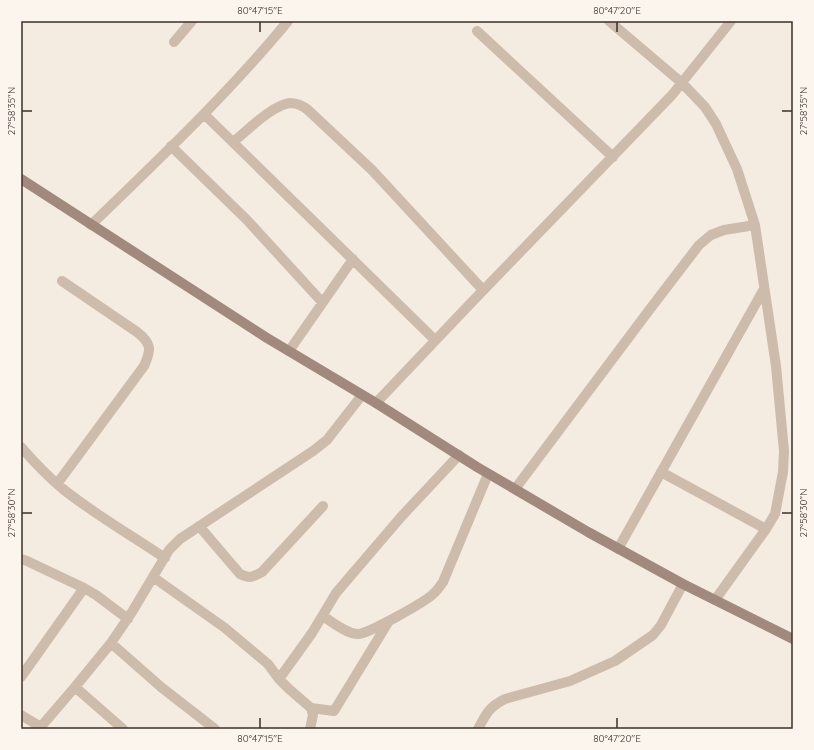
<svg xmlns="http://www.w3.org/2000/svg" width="814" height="750" viewBox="0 0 814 750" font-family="Quicksand,sans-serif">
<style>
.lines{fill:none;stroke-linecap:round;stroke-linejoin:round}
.street{stroke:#cdbbac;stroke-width:10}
.secondary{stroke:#a18a7d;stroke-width:10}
.ticks{fill:none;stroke:#3b302b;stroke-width:1.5}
.neatline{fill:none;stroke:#3b302b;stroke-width:1.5}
.ticks-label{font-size:10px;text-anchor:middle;fill:#3b302b}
</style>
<rect width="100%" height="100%" fill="#f4ebe1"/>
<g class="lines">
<path class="street" d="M609 21 682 83 705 107 716 124 737 169 755 225 776 366 784 451 783 472 775 514 766 529 715 600
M477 31 613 157
M174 42 192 21
M204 114 435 340
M233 142C247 131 272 105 290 103 297 103 303 106 308 110L372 170 483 290
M171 146 247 220 322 302
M91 225C159 159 228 94 288 21
M289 351 353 259
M376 403 469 305 672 95 731 21
M21 447C34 462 47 476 63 489 94 514 131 535 165 558
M661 472 766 529
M57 484 144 366C152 349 151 343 137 332L62 281
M515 489 650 309 699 245 711 235 724 230 755 225
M199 526 240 574C250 579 253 577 262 572L323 506
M618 549 764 289
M21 559 27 561 84 588 96 595 128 619
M153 577 225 628 268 664 279 679 289 689 311 708 313 715 310 729
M323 616C332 622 347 634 358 634 368 634 425 602 433 594 437 591 440 586 443 582L488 474
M111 643 161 687 215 729
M21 677 84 588
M279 679 312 633 336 593 401 517 459 455
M75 687 123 729
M311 708 334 711 389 621
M21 715 41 727
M39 729 75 687 111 643 132 612 169 550 180 539 313 451 327 440 362 395
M478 729C486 714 489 707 505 699L570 681 615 661 653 635 661 625 683 584"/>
<path class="secondary" d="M21 179 267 338 376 403 477 467 588 532 683 584 793 639"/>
</g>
<path class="ticks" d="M260 22V32M617 22V32M22 111H32M782 111H792M22 513H32M782 513H792M260 718V728M617 718V728"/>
<rect width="814" height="750" fill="none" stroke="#fbf5ee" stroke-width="44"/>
<rect x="22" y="22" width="770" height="706" class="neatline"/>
<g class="ticks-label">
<text x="260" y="14">80°47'15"E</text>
<text x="617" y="14">80°47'20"E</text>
<text transform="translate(11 111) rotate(-90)" y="4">27°58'35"N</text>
<text transform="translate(803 111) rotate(-90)" y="4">27°58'35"N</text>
<text transform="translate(11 513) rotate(-90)" y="4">27°58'30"N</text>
<text transform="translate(803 513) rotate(-90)" y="4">27°58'30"N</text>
<text x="260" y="742">80°47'15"E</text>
<text x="617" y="742">80°47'20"E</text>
</g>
</svg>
